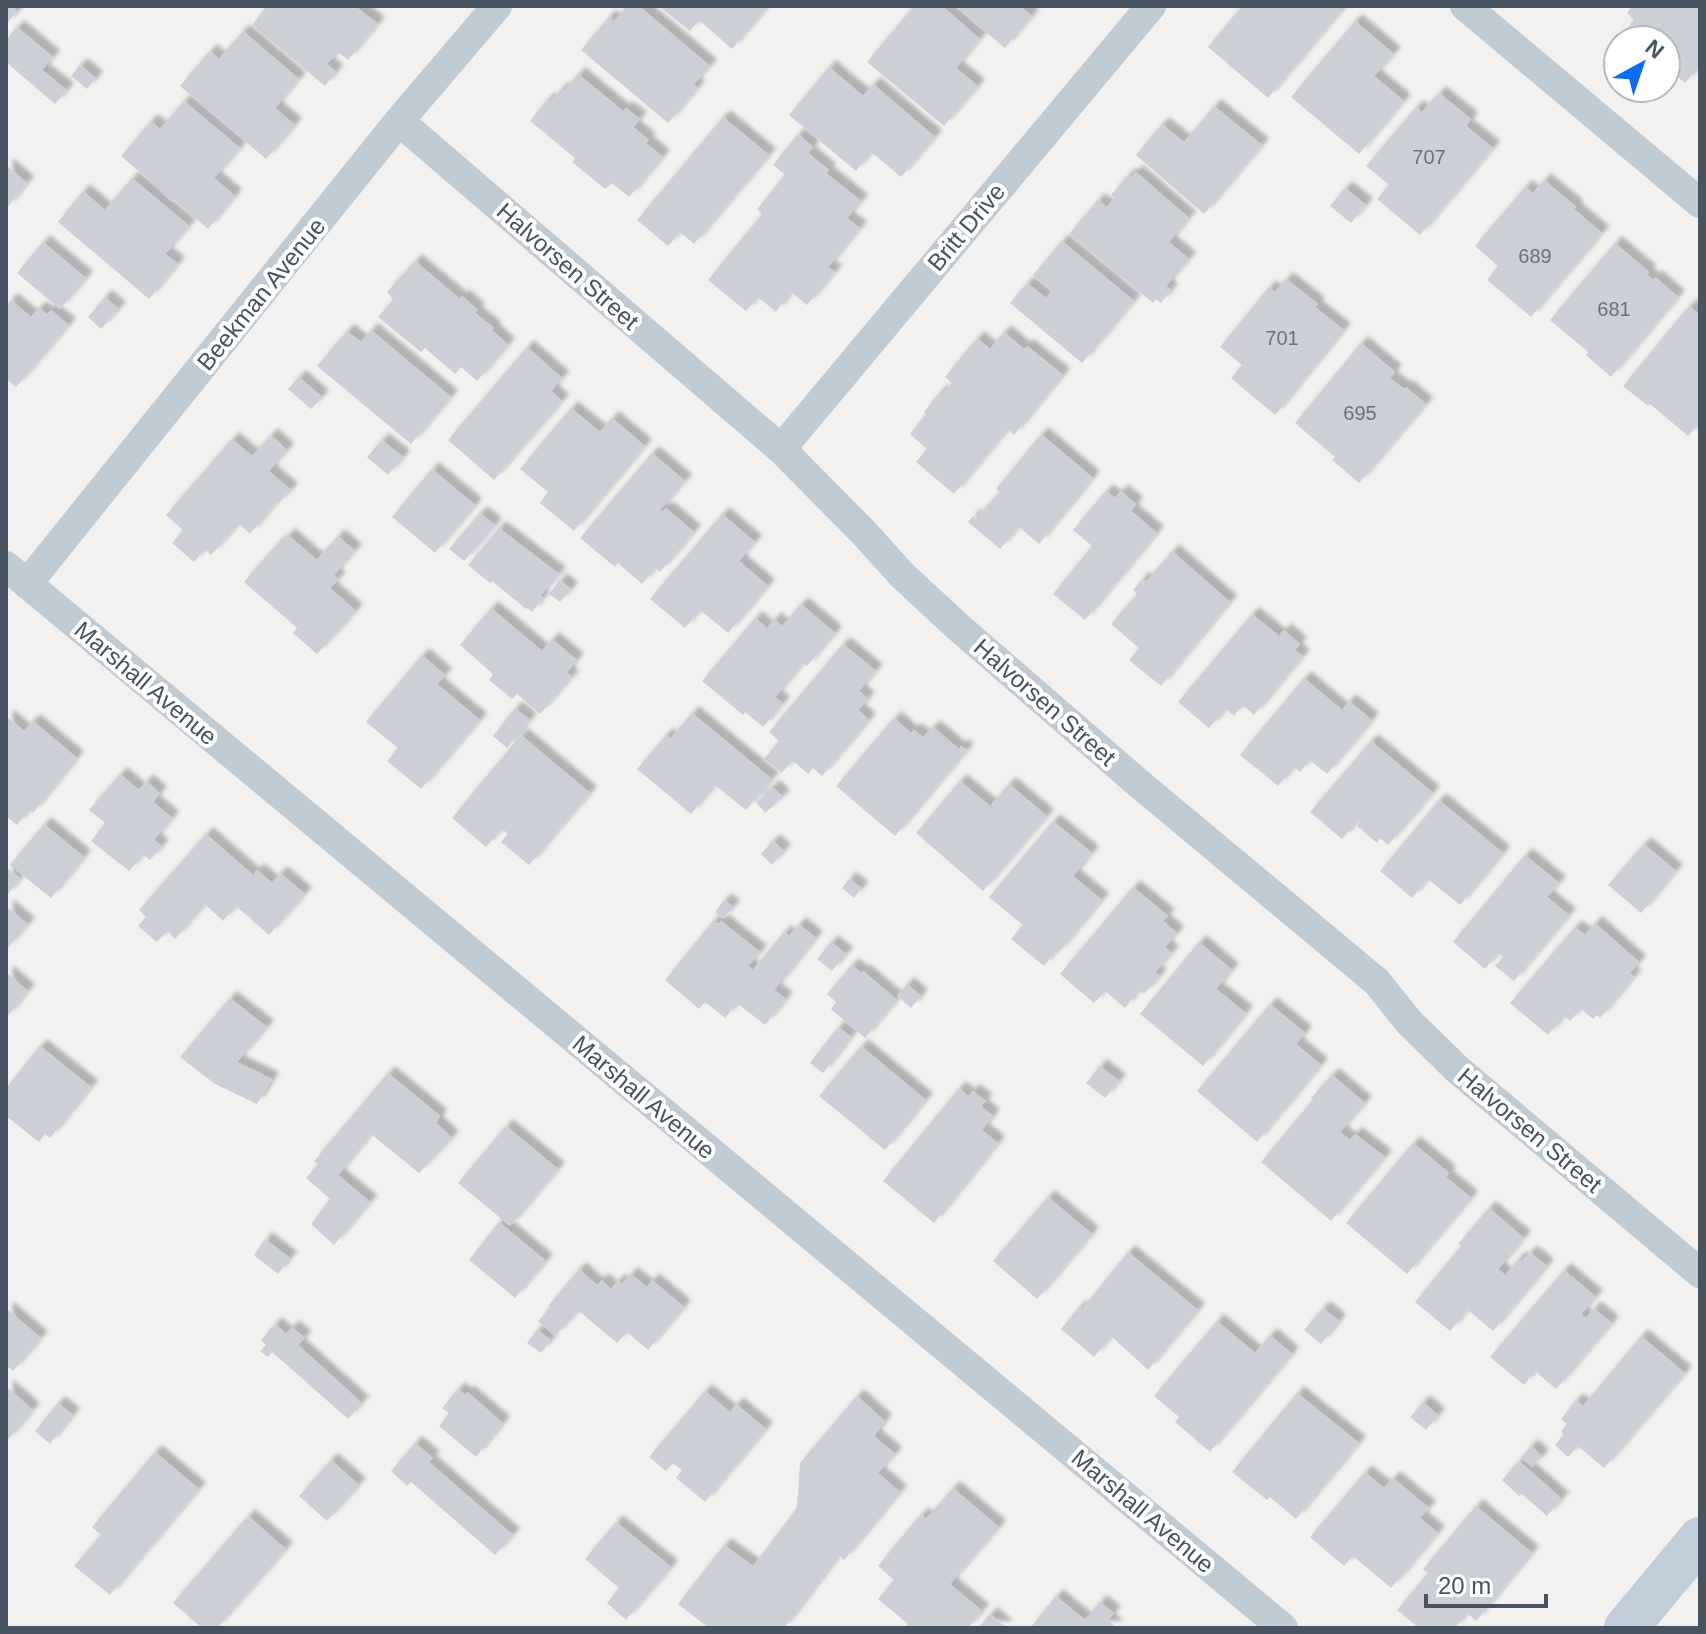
<svg xmlns="http://www.w3.org/2000/svg" width="1706" height="1634" viewBox="0 0 1706 1634" font-family="Arial,sans-serif">
<style>
.building{fill:#cccfd6;filter:url(#shadow)}
.lines{fill:none;stroke-linecap:round;stroke-linejoin:round}
.street{stroke:#c0cad3;stroke-width:30}
.secondary{stroke:#c2cdda;stroke-width:44}
.labels{text-anchor:middle;dominant-baseline:central;stroke-width:8;stroke-linejoin:round;paint-order:stroke}
.number-label{font-size:20px;fill:#68727e}
.street-label{font-size:24px;fill:#475360;stroke:#fff}
</style>
<defs>
<filter id="shadow"><feDropShadow dx="7" dy="-7" stdDeviation="2" flood-color="#0004"/></filter>
</defs>
<rect width="100%" height="100%" fill="#f3f0f0"/>
<path class="building" d="M6 6H11L17 11 6 25Z
M267 6H355L378 24 348 60 338 52 327 64 336 72 325 86 252 25Z
M627 6H639L710 66 694 84 698 88 668 123 581 50 609 17 614 21Z
M659 6H768L732 49 699 20 690 31Z
M914 6H942L980 39 956 68 978 86 944 126 867 62Z
M955 6H1020L1032 16 1005 48Z
M1242 6H1280L1283 9 1285 6H1337L1342 10 1268 98 1208 47Z
M1632 6H1700V64L1685 83 1666 67V40H1634L1624 32 1634 20 1627 13Z
M1355 21 1394 54 1374 76 1404 101 1359 154 1291 97Z
M17 27 53 57 42 70 67 90 55 104 6 62V40Z
M243 31 299 79 275 108 295 125 266 159 180 86 210 51 219 59Z
M80 65 96 78 87 89 71 76Z
M829 67 863 96 873 84 935 137 901 177 871 152 856 171 789 115Z
M578 74 623 111 626 108 640 119 633 127 649 140 646 143 663 157 629 197 612 183 605 189 572 162 575 158 530 121 547 100 550 102 561 89 564 91Z
M1439 93 1471 119 1466 126 1493 148 1420 235 1377 199 1389 185 1366 166 1416 107 1422 112Z
M184 101 240 148 214 178 235 196 208 229 174 200 173 202 161 192 162 191 121 156 151 121 160 129Z
M1214 106 1262 145 1204 214 1136 155 1162 124 1184 142Z
M723 117 769 155 694 244 680 232 668 246 637 220Z
M798 134 813 147 808 153 829 170 826 173 861 201 847 218 860 228 828 267 835 272 807 305 791 292 776 312 758 297 746 311 708 280 762 214 757 209 785 175 773 165Z
M6 165 27 183 6 209Z
M1136 172 1189 218 1169 242 1189 259 1166 286 1171 290 1161 303 1156 299 1153 303 1069 234 1098 200 1107 207 1114 198 1111 195 1128 175 1131 177Z
M132 178 189 226 166 253 163 252 178 264 149 299 58 222 83 191 105 210Z
M1544 180 1576 207 1574 209 1602 233 1531 317 1487 280 1498 266 1475 246 1525 187 1533 193Z
M1345 188 1366 205 1351 223 1330 206Z
M1062 241 1134 301 1082 363 1010 303 1027 283 1046 298 1052 291 1033 275Z
M43 242 86 278 60 309 17 273Z
M1615 243 1649 272 1647 275 1653 280 1655 277 1678 297 1611 377 1586 355 1588 352 1550 320Z
M415 261 460 299 462 296 478 310 475 313 494 328 492 330 508 345 477 381 461 367 455 374 425 348 421 352 378 317 393 300 387 292Z
M1286 279 1318 304 1315 307 1344 330 1275 415 1231 378 1242 365 1220 347 1269 287 1275 292Z
M105 297 119 309 101 329 88 317Z
M11 300 31 317 39 308 47 314 51 310 69 325 16 387 6 379V305Z
M1689 306 1700 315V422L1688 436 1650 404 1648 406 1623 386Z
M371 330 451 397 411 444 317 366 347 331 361 342Z
M1004 332 1024 349 1027 346 1063 375 1014 435 1008 429 954 494 916 462 927 449 910 434 926 414 924 412 940 392 943 394 952 383 945 377 977 338 990 349Z
M1361 343 1395 372 1390 378 1404 389 1406 387 1426 404 1359 483 1332 460 1335 457 1295 423Z
M527 347 562 378 551 391 562 401 494 480 448 440Z
M299 377 322 397 311 409 288 389Z
M571 408 600 432 612 418 645 446 574 531 540 503 548 492 520 469Z
M1041 434 1093 478 1039 544 1019 527 1000 549 968 522 973 516 976 518 1000 492 996 489Z
M271 435 287 450 269 471 291 490 278 504 276 503 250 534 239 524 211 555 205 549 194 562 172 543 183 530 166 515 232 439 252 456Z
M382 440 403 457 388 475 367 457Z
M652 453 685 481 660 510 662 512 666 508 694 532 660 572 655 568 642 584 618 563 615 567 580 538Z
M432 469 475 505 435 553 392 517Z
M1106 491 1115 498 1121 491 1136 504 1131 511 1157 533 1085 620 1053 594 1092 546 1073 530Z
M480 513 495 525 464 561 449 549Z
M722 514 755 542 739 561 768 586 728 633 700 610 685 628 650 599Z
M499 528 559 574 540 596 543 598 532 612 527 608 526 609 492 581 490 583 468 565Z
M288 535 317 560 338 536 355 551 334 575 339 579 330 588 356 611 317 654 293 633 297 628 244 582 278 543 280 544Z
M1172 551 1230 602 1161 686 1129 660 1139 648 1111 624 1137 594 1133 590 1142 579 1146 582Z
M560 580 571 589 560 602 549 594Z
M801 604 835 633 807 666 803 663 775 697 783 703 763 727 745 712 743 715 702 681 755 618 767 628 774 619 782 626Z
M491 608 542 651 552 639 577 660 567 672 572 677 540 714 517 694 512 699 489 680 493 674 460 645Z
M1252 614 1279 636 1284 630 1300 644 1295 650 1303 656 1254 715 1243 705 1234 716 1226 709 1209 728 1178 702Z
M843 644 876 671 859 691 868 699 858 710 869 720 822 776 813 768 808 774 792 760 782 773 764 759 779 741 769 732Z
M422 655 445 675 437 684 480 720 421 789 387 761 398 748 366 722Z
M1304 678 1342 710 1349 701 1372 720 1327 774 1310 760 1300 772 1294 767 1278 786 1240 755Z
M515 708 530 720 507 748 493 736Z
M692 713 772 779 746 810 715 785 691 814 637 769 666 735 670 739Z
M6 716 24 731 33 721 77 758 33 813 29 810 17 825 6 816Z
M894 718 911 733 914 730 923 737 933 727 959 749 961 746 967 750 895 836 836 786Z
M521 735 590 793 529 865 501 842 508 834 502 829 486 847 452 818Z
M1371 741 1433 793 1388 845 1380 838 1377 843 1357 826 1360 822 1358 820 1342 839 1310 812Z
M120 774 139 790 146 781 160 793 153 802 172 818 154 840 162 846 150 860 143 854 129 871 91 841 105 823 89 810Z
M960 781 990 806 1009 784 1047 816 983 891 916 833Z
M773 787 783 797 765 813 756 802Z
M1439 800 1503 853 1460 905 1428 879 1412 898 1380 871Z
M1053 821 1092 853 1073 876 1102 900 1058 953 1055 952 1044 966 1011 939 1023 925 989 897Z
M44 824 84 857 51 898 10 865Z
M206 834 253 875 257 870 272 883 280 873 305 894 269 935 236 906 223 921 205 904 175 939 167 931 157 942 138 926 146 917 139 910Z
M773 841 784 851 772 865 761 854Z
M1644 844 1676 871 1641 913 1608 885Z
M1525 855 1559 883 1547 897 1569 915 1514 981 1495 966 1503 957 1498 953 1485 969 1453 942Z
M6 867 20 878 6 897Z
M849 879 861 888 854 898 842 888Z
M1133 887 1168 916 1163 921 1177 933 1165 947 1172 953 1155 972 1160 976 1144 994 1140 990 1125 1008 1105 991 1094 1003 1060 974Z
M724 900 733 907 723 919 715 912Z
M6 906 28 924 6 950Z
M713 921 718 924 721 921 760 952 748 966 753 970 784 932 789 936 799 924 816 938 774 990 786 999 765 1025 737 1003 725 1018 705 1002 699 1009 665 980Z
M1595 923 1639 962 1630 973 1634 977 1600 1018 1597 1015 1593 1019 1581 1009 1570 1021 1564 1016 1548 1035 1510 1003 1575 927 1585 935Z
M831 942 846 954 832 971 817 959Z
M1199 942 1232 970 1216 989 1246 1013 1203 1066 1140 1014Z
M852 965 861 973 863 971 897 1000 865 1038 831 1009 836 1002 827 994Z
M6 972 28 991 6 1018Z
M907 984 921 996 911 1008 897 996Z
M230 998 267 1027 237 1062 272 1079 257 1104 215 1084 180 1057Z
M1270 1004 1305 1033 1296 1044 1321 1065 1257 1142 1197 1091Z
M838 1027 851 1037 823 1073 810 1063Z
M40 1046 91 1087 50 1138 45 1134 39 1142 6 1116V1088Z
M861 1046 926 1100 885 1150 819 1096Z
M1100 1066 1119 1081 1105 1098 1086 1083Z
M388 1073 440 1116 436 1123 452 1138 419 1173 371 1134 338 1175 370 1202 334 1245 311 1224 330 1199 306 1178 318 1164 314 1161Z
M1332 1075 1365 1103 1340 1132 1350 1140 1355 1134 1385 1157 1331 1221 1261 1162 1313 1100 1311 1098Z
M959 1088 968 1096 973 1091 986 1101 981 1106 993 1116 982 1130 998 1143 934 1223 883 1181Z
M506 1126 558 1169 510 1226 458 1183Z
M1413 1143 1449 1173 1446 1177 1471 1198 1407 1274 1346 1223Z
M1048 1197 1092 1234 1037 1299 993 1261Z
M1489 1208 1524 1238 1498 1269 1505 1275 1519 1258 1522 1261 1530 1252 1547 1266 1493 1331 1468 1310 1450 1331 1415 1302 1461 1246 1458 1244Z
M499 1222 546 1261 515 1298 469 1260Z
M265 1239 290 1258 278 1274 254 1255Z
M1128 1252 1198 1310 1148 1370 1111 1336 1094 1357 1061 1329 1079 1307 1082 1309Z
M579 1269 597 1285 602 1280 611 1289 618 1281 622 1284 631 1274 647 1287 652 1280 684 1307 648 1350 627 1332 617 1343 579 1311 555 1336 538 1321 550 1307 548 1306Z
M1564 1270 1596 1297 1581 1314 1586 1318 1594 1308 1612 1323 1556 1389 1535 1371 1524 1385 1490 1357Z
M6 1308 41 1338 13 1371 6 1365Z
M1323 1308 1339 1321 1321 1344 1304 1330Z
M1217 1321 1255 1353 1270 1335 1292 1354 1210 1452 1175 1422 1179 1417 1154 1396Z
M275 1324 286 1334 292 1327 305 1338 298 1345 362 1403 348 1419 272 1352 268 1357 260 1351 266 1345 261 1340Z
M537 1330 551 1340 541 1353 527 1343Z
M1641 1336 1685 1373 1604 1468 1578 1446 1568 1457 1555 1445 1564 1434 1561 1431 1567 1424 1561 1419 1576 1400 1583 1406Z
M6 1386 33 1410 6 1442Z
M458 1389 465 1395 467 1392 503 1423 476 1457 439 1426 449 1413 442 1408Z
M705 1391 730 1412 736 1404 766 1429 705 1502 676 1478 682 1470 673 1463 666 1471 649 1457Z
M1297 1393 1359 1443 1296 1519 1270 1497 1267 1500 1232 1472Z
M857 1396 885 1421 874 1436 895 1454 878 1473 900 1492 844 1560 839 1555 784 1628H709L678 1604 724 1545 753 1566 797 1508 800 1463Z
M1423 1402 1438 1415 1426 1430 1410 1417Z
M58 1403 73 1415 50 1444 35 1431Z
M415 1443 433 1458 429 1462 513 1535 495 1555 411 1482 407 1486 391 1471Z
M1531 1446 1542 1456 1532 1467 1521 1457Z
M155 1452 199 1489 110 1595 74 1566 101 1535 92 1527Z
M331 1460 359 1485 327 1521 299 1496Z
M1519 1461 1562 1499 1547 1516 1522 1494 1519 1496 1502 1480Z
M1365 1472 1384 1488 1393 1478 1429 1508 1420 1518 1438 1533 1391 1588 1353 1556 1344 1566 1310 1537Z
M953 1488 999 1527 950 1584 982 1611 968 1628H905L908 1624 878 1599 894 1580 878 1566 921 1514 926 1519Z
M1476 1506 1532 1553 1476 1621 1467 1613 1455 1628H1419L1397 1610 1428 1573 1423 1569Z
M248 1516 286 1549 217 1628H202L173 1603Z
M616 1522 671 1567 626 1620 607 1603 619 1588 585 1559Z
M1056 1596 1085 1620 1100 1602 1114 1613 1108 1620 1117 1628H1030Z
M990 1614 1007 1628H978Z"/>
<g class="lines">
<path class="street" d="M1465 6 1700 203
M399 121 781 449 865 534 902 575 957 626 1137 782 1377 982 1409 1022 1457 1069 1700 1273
M781 449 1151 6
M6 566 1283 1628
M27 584 399 121 497 6"/>
<path class="secondary" d="M1626 1628 1700 1539"/>
</g>
<g class="labels">
<g class="number-label">
<text x="1429" y="157">707</text>
<text x="1535" y="256">689</text>
<text x="1614" y="309">681</text>
<text x="1282" y="338">701</text>
<text x="1360" y="413">695</text>
</g>
<g class="street-label">
<text transform="translate(966 227) rotate(-50)">Britt Drive</text>
<text transform="translate(568 266) rotate(41)">Halvorsen Street</text>
<text transform="translate(261 294) rotate(-51)">Beekman Avenue</text>
<text transform="translate(146 683) rotate(40)">Marshall Avenue</text>
<text transform="translate(1045 702) rotate(41)">Halvorsen Street</text>
<text transform="translate(644 1097) rotate(40)">Marshall Avenue</text>
<text transform="translate(1530 1130) rotate(40)">Halvorsen Street</text>
<text transform="translate(1143 1511) rotate(40)">Marshall Avenue</text>
</g>
</g>
<rect width="1706" height="1634" fill="none" stroke="#475360" stroke-width="16"/>
<g transform="translate(1642 64) rotate(40)"><circle r="38" fill="#ffffff" stroke="#b5babf" stroke-width="2"/>
<path d="M0-6L14 30L0 20L-14 30Z" fill="#0b6bf2"/>
<text y="-12" font-size="22" font-weight="bold" text-anchor="middle" fill="#475360">N</text>
</g>
<path d="M1426 1594v12h120v-12" fill="none" stroke="#475360" stroke-width="4"/>
<text x="1438" y="1594" font-size="24" fill="#475360" stroke="#ffffff" stroke-width="6" paint-order="stroke">20 m</text>
</svg>
